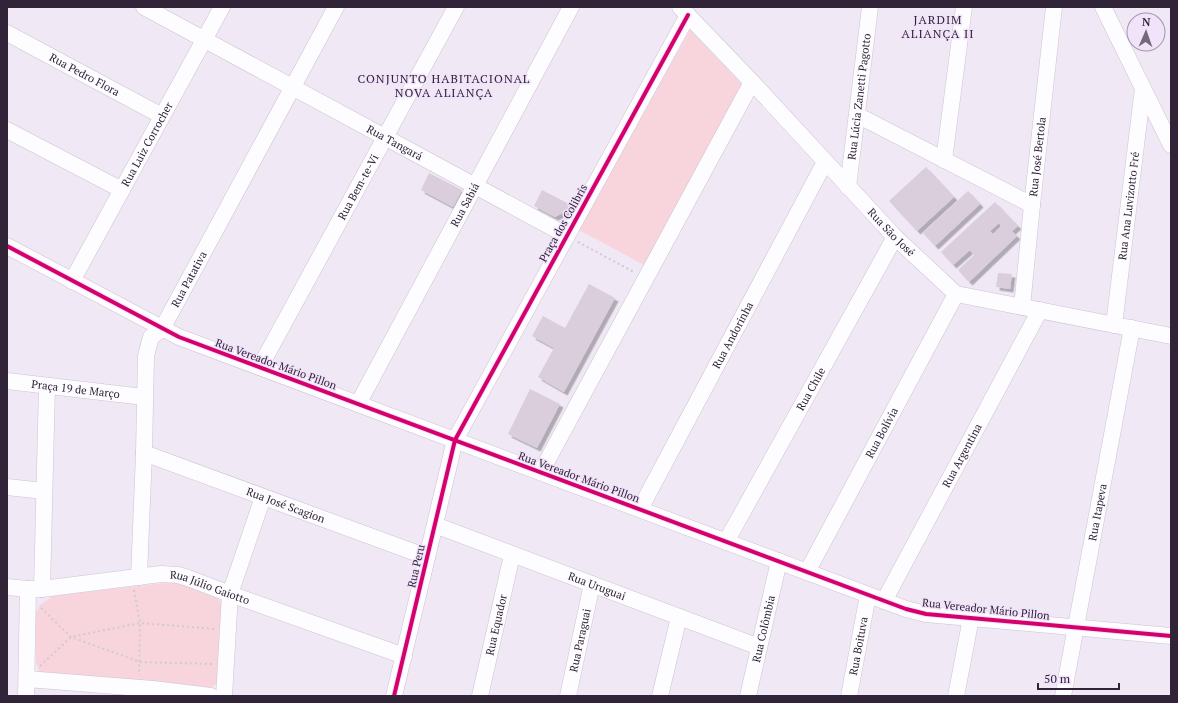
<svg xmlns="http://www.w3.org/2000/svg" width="1178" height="703" viewBox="0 0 1178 703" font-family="'PT Serif',serif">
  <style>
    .green { fill: #f8d4dd }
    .building { fill: #dacddc; fill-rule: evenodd; filter: url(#shadow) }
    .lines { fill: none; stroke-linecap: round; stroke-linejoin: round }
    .minor-casing { stroke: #cdc3d3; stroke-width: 17 }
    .path { stroke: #cfcbd2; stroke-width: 2; stroke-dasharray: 2 3; stroke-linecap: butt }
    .minor { stroke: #fdfcfe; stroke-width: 16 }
    .cycleway-casing { stroke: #f1e3fa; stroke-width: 6 }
    .cycleway { stroke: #d6006c; stroke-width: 4 }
    .labels { text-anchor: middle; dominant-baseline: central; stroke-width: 3; stroke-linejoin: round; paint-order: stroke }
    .street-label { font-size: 11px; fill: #312338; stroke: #f1e3fa }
    .neighbourhood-label { font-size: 12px; letter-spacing: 1px; fill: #312338; stroke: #f1e3fa }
  </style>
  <defs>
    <filter id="shadow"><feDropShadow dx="3.5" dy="3.5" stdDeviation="0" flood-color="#0004"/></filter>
  </defs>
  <rect width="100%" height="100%" fill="#f0e8f5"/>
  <path class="green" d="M690,30L744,87L644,265L579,230Z
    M174,582C184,584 216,594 221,602C221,604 222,607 223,609L218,683L209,689L51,676L39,671L36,663V612L41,604L53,596Z"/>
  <path class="building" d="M926,167L954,197L917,231L889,201Z
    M429,173L462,190L453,207L421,190Z
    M542,190L571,205L568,210L555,217L534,206Z
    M968,191L980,204L935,246L923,233Z
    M995,202L1018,226L1012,231L1017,236L969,282L958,270L974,255L970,250L953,265L941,252ZM999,223L1001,226L993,234L990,231Z
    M998,273L1012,274L1010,289L996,287Z
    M589,284L615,298L564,392L538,377L554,348L532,336L543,316L565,328Z
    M530,389L560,404L537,448L508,434Z"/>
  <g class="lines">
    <defs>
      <g id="minor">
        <path id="s1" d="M144,7L566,235"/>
        <path id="s2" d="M680,7L752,82L895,237L956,294L1171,336"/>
        <path d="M1103,7L1171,145"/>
        <path id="s3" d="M7,33L162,116"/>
        <path d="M857,115L1032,205"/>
        <path d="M7,130L122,190"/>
        <path d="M944,160L964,7"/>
        <path id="s4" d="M848,187L870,7"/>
        <path d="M7,246L179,337L906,609L926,614L1171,636"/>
        <path id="s5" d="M72,281L222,7"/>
        <path id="s6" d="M1022,307L1032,205L1054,7"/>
        <path id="s7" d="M1114,325L1143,88"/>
        <path id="s8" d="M260,367L456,7"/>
        <path id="s9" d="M7,381L144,397"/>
        <path id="s10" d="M358,404L571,7"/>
        <path id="s11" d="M144,453L427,557"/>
        <path d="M541,472L752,82"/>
        <path d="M7,487L44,491"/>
        <path id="s12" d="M640,509L825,162"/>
        <path id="s13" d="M435,525L759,647"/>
        <path id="s14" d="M726,542L895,237"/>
        <path id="s15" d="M807,572L956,294"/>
        <path id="s16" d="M139,577L144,453L146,356L151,337L162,329L336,7"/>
        <path id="s17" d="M7,587L28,589H42L161,574L178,575L188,578L230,594L404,656"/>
        <path d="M42,589L47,386"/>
        <path id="s18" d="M884,601L1040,310"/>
        <path d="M27,679L153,689L211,696"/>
        <path d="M26,696L28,589"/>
        <path d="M224,696L230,594L263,497"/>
        <path d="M394,696L455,440L688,15"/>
        <path id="s19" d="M480,696L512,555"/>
        <path id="s20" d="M568,696L592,584"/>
        <path d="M660,696L679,617"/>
        <path id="s21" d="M748,696L779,561"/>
        <path id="s22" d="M849,696L868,595"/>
        <path d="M956,696L971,618"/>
        <path id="s23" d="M1063,696L1132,328"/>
      </g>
    </defs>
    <use href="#minor" class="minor-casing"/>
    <path class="path" d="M578,242L634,272
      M134,590L140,623L139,675
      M41,608L71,637L140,662L213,664
      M40,666L71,637L140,623L215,629"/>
    <use href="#minor" class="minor"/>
    <defs>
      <path id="cycleway" d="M7,246L179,337L906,609L926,614L1171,636
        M394,696L455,440L688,15"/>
    </defs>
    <use href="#cycleway" class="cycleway-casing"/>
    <use href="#cycleway" class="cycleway"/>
  </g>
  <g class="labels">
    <g class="street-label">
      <text stroke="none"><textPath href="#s3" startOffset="88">Rua Pedro Flora</textPath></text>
      <text stroke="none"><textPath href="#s4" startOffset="91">Rua Lúcia Zanetti Pagotto</textPath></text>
      <text stroke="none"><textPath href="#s1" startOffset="285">Rua Tangará</textPath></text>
      <text stroke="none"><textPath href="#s5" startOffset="156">Rua Luiz Corrocher</textPath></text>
      <text stroke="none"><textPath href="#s6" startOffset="151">Rua José Bertola</textPath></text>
      <text stroke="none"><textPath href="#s8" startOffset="205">Rua Bem-te-Vi</textPath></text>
      <text stroke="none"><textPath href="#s10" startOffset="226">Rua Sabiá</textPath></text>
      <text stroke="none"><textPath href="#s7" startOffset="120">Rua Ana Luvizotto Fré</textPath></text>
      <text transform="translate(563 223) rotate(-61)">Praça dos Colibris</text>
      <text stroke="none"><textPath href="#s2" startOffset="309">Rua São José</textPath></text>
      <text stroke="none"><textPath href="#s16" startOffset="311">Rua Patativa</textPath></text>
      <text stroke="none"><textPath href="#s12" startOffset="197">Rua Andorinha</textPath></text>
      <text transform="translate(276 364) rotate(20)">Rua Vereador Mário Pillon</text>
      <text stroke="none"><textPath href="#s9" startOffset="69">Praça 19 de Março</textPath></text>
      <text stroke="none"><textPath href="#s14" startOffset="175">Rua Chile</textPath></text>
      <text stroke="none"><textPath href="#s15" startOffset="158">Rua Bolívia</textPath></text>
      <text stroke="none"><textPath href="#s18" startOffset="165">Rua Argentina</textPath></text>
      <text transform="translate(579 477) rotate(20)">Rua Vereador Mário Pillon</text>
      <text stroke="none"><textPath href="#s11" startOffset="151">Rua José Scagion</textPath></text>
      <text stroke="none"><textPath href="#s23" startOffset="187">Rua Itapeva</textPath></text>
      <text transform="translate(416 566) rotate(-77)">Rua Peru</text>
      <text stroke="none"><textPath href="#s13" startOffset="173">Rua Uruguai</textPath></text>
      <text stroke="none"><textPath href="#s17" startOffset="206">Rua Júlio Gaiotto</textPath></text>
      <text transform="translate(986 609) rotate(6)">Rua Vereador Mário Pillon</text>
      <text stroke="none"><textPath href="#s19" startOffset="73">Rua Equador</textPath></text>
      <text stroke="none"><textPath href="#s21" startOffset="69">Rua Colômbia</textPath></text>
      <text stroke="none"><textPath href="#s20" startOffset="57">Rua Paraguai</textPath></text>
      <text stroke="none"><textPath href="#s22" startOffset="51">Rua Boituva</textPath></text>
    </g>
    <g class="neighbourhood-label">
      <text x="938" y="19">JARDIM<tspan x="938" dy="14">ALIANÇA II</tspan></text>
      <text x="444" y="78">CONJUNTO HABITACIONAL<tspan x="444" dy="14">NOVA ALIANÇA</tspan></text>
    </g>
  </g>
  <rect width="1178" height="703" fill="none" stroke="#312338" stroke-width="16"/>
  <g transform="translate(1146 32) rotate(2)"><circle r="19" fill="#f1e3fa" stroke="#a496ac"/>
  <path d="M0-3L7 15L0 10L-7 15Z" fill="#74687a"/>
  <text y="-6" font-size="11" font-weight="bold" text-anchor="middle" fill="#312338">N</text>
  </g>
  <path d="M1038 683v6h81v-6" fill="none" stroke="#312338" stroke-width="2"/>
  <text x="1044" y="683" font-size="12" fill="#312338" stroke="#f1e3fa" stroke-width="3" paint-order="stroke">50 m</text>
</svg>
